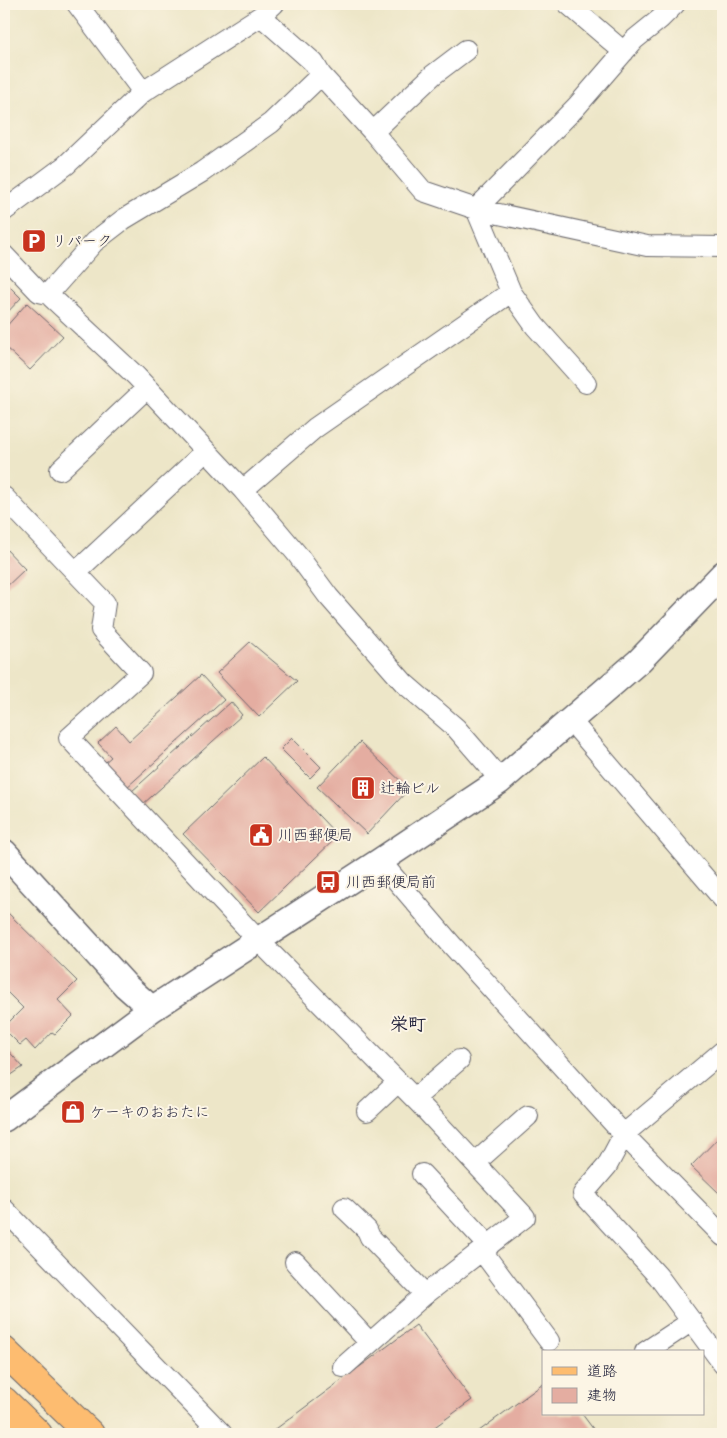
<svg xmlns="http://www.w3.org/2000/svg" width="727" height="1438" viewBox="0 0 727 1438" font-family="'Shantell Sans','Klee One',sans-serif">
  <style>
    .building { fill: #e4ada1 }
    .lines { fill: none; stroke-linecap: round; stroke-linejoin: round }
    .minor-casing { stroke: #69676c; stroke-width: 22 }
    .tertiary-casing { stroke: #69676c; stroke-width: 28 }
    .primary-casing { stroke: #69676c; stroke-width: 30 }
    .minor { stroke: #fff; stroke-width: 20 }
    .tertiary { stroke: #fff; stroke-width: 25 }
    .primary { stroke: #fdbc6f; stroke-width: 28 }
    .labels { text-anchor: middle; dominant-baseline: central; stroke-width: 4; stroke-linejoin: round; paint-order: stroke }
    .poi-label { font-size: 15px; fill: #22223b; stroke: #fcf5e5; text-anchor: start }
    .quarter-label { font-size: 18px; font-weight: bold; fill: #22223b; stroke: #fcf5e5 }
  </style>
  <rect width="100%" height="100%" fill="#fcf5e5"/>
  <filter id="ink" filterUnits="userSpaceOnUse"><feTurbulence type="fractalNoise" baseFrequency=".02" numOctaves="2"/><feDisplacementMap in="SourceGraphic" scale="10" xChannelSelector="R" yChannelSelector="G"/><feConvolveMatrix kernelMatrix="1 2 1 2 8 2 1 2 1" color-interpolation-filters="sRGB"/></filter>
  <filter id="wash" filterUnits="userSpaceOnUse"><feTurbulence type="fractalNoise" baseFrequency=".0096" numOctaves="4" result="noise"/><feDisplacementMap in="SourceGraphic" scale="20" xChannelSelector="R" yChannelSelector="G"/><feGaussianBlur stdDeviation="1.12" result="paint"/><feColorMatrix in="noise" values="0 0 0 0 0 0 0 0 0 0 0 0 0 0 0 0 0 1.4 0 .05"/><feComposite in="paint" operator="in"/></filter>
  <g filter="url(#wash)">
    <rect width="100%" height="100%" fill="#ede6c8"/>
    <g id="blocks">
      <path class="building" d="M4,281L21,298L4,316Z
        M27,303L63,336L30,370L4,346V329Z
        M4,547L25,569L4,589Z
        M250,642L297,681L259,717L217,673Z
        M201,675L224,700L126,788L104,763L111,757L98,743L116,726L129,741Z
        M231,702L242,715L142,805L131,792Z
        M292,738L321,767L310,778L281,749Z
        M360,742L409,789L367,834L317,787Z
        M263,757L338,836L259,912L183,834Z
        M4,909L77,981L58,1000L73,1016L55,1034L52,1032L35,1050L26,1040L20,1045L4,1029V1027L23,1008L7,992L4,995Z
        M4,1046L23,1067L4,1080Z
        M723,1133V1191L720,1194L691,1166Z
        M416,1325L472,1400L425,1434H269Z
        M543,1384V1414H582L597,1434H475Z"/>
    </g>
  </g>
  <g filter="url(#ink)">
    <use href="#blocks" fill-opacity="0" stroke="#69676c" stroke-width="1"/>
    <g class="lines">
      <defs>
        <path id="minor" d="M77,4L143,92
          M568,4L624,52
          M261,16L314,63L321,75L373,132L423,191L476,209L647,246L723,247
          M373,132L433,75L466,50
          M4,211L66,165L143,92L261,16L274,4
          M4,255L39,292L48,294L136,376L243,490L297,554L328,596L404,683L456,728L488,765L500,781
          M511,292L535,326L586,383
          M48,294L94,242L124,219L202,172L271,123L321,75
          M60,470L147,388
          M243,490L315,428L511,292L476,209L577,106L634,40L660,19L675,4
          M4,497L105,603L101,630L141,673L69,738L259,941L420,1104L525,1217L423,1296L343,1367
          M76,572L206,451
          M571,721L723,899
          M380,861L450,943L626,1137L723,1236
          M723,1051L624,1134L607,1166L583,1194L658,1276L723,1364
          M415,1098L459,1060
          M367,1111L398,1082
          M475,1163L528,1116
          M422,1174L489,1246
          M344,1208L367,1230L370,1237L425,1294
          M4,1209L222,1434
          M482,1251L549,1341
          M295,1262L370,1343
          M645,1352L692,1321"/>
        <path id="tertiary" d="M4,852L126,986L152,1009
          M4,1119L152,1009L380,861L500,781L639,661L723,574"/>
        <path id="primary" d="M4,1351L90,1434
          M4,1401L38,1434"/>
      </defs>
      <use href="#minor" class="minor-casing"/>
      <use href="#tertiary" class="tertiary-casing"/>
      <use href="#primary" class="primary-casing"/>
      <use href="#minor" class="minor"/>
      <use href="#tertiary" class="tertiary"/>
      <use href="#primary" class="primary"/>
    </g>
  </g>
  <defs>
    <symbol id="parking-square" viewBox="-11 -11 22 22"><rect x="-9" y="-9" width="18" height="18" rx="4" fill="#c8321e" stroke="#fcf5e5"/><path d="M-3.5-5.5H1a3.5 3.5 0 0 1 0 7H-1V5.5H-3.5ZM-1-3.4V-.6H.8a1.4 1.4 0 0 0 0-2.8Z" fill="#fff"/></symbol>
    <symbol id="building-square" viewBox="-11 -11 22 22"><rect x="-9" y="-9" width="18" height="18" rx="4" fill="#c8321e" stroke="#fcf5e5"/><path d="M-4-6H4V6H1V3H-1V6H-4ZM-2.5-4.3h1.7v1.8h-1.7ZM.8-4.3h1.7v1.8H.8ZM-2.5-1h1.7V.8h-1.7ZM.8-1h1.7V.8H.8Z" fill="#fff"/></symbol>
    <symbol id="civic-square" viewBox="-11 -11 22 22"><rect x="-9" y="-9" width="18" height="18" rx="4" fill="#c8321e" stroke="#fcf5e5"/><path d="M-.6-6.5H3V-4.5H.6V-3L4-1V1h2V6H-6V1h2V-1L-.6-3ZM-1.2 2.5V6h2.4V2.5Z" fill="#fff"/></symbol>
    <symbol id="bus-square" viewBox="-11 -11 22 22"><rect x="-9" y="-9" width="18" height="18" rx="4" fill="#c8321e" stroke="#fcf5e5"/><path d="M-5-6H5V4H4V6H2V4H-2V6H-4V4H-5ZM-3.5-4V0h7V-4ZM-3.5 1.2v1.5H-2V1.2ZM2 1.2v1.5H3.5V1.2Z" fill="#fff"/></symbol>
    <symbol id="shop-square" viewBox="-11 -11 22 22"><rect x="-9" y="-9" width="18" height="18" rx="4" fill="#c8321e" stroke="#fcf5e5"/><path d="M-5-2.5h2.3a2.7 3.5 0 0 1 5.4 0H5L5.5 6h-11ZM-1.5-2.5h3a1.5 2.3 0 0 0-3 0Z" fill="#fff"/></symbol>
  </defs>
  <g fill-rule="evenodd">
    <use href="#parking-square" x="20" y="227" width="28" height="28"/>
    <use href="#building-square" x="349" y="774" width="28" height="28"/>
    <use href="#civic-square" x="247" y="821" width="28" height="28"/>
    <use href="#bus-square" x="314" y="868" width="28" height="28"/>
    <use href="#shop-square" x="59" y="1098" width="28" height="28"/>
  </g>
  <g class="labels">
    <g class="poi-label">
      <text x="52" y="241">リパーク</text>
      <text x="380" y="788">辻輪ビル</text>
      <text x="278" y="835">川西郵便局</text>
      <text x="346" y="882">川西郵便局前</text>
      <text x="90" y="1112">ケーキのおおたに</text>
    </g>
    <g class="quarter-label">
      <text x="408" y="1024">栄町</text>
    </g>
  </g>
  <rect width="727" height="1438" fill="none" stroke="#fcf5e5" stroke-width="20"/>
  <rect x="542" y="1350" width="162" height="65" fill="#fcf5e5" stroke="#a5a1a1"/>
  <rect x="552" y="1367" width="25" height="8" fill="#fdbc6f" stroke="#a5a1a1"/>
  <text x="587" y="1376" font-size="15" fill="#22223b">道路</text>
  <rect x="552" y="1388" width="25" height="15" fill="#e4ada1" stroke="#a5a1a1"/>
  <text x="587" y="1400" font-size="15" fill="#22223b">建物</text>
</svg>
